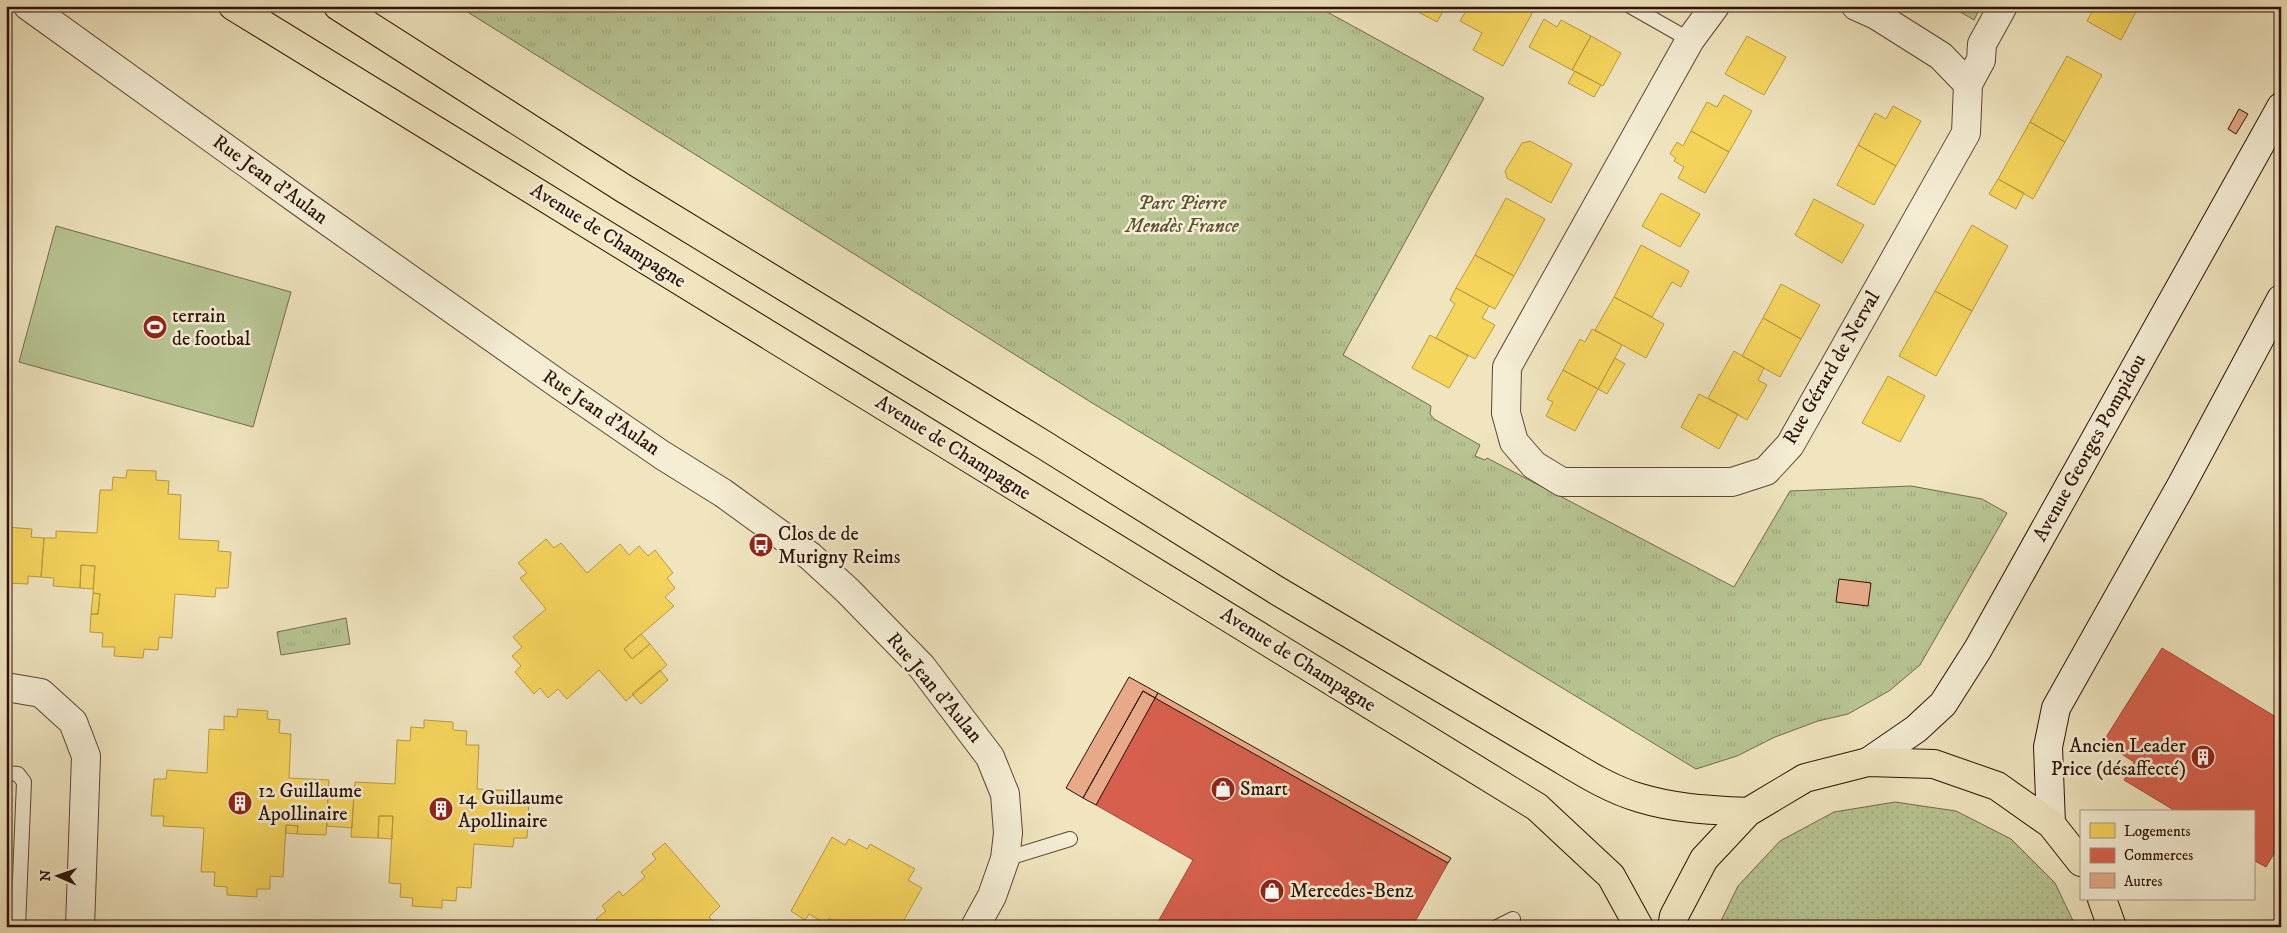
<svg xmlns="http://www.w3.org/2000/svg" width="2287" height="933" viewBox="0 0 2287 933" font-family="'IM FELL DW Pica',serif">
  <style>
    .grass { fill: url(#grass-dots); stroke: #726b4c }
    .park { fill: url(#park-tufts); stroke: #726b4c }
    .pitch { fill: #b8c593; stroke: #726b4c }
    .homes { fill: #f6d55c; stroke: #b99a42 }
    .shops { fill: #d6604d; stroke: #a34838 }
    .building { fill: #e7a987; stroke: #2c1106 }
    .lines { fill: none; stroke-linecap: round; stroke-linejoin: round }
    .lane-casing { stroke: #5d4634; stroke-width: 16 }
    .street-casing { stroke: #5d4634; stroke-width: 30 }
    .secondary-casing { stroke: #2c1106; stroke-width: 30 }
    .primary-casing { stroke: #2c1106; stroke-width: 30 }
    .lane { stroke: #f5eed5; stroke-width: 14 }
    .street { stroke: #f5eed5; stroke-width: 28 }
    .secondary { stroke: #f5eed5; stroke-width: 28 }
    .primary { stroke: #f0e5bf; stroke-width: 28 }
    .labels { text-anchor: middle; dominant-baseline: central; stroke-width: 5; stroke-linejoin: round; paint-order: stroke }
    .street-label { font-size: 20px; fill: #2c1106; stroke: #f5eed5 }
    .park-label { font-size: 20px; font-style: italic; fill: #5d5037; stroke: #f5eed5 }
    .poi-label { font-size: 20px; fill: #2c1106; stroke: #f5eed5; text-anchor: start }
  </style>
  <defs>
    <pattern id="grass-dots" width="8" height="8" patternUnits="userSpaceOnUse" patternTransform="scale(1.25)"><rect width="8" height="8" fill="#b8c593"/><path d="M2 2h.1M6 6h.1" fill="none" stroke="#9ea87d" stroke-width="1.8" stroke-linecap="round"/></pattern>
    <pattern id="park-tufts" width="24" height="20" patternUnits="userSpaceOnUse" patternTransform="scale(1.25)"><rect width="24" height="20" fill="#b8c593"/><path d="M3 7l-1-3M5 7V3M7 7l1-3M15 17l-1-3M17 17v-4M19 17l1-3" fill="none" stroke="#9ea87d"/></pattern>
  </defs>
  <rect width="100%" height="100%" fill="#f0e5bf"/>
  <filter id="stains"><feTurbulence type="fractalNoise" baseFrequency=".004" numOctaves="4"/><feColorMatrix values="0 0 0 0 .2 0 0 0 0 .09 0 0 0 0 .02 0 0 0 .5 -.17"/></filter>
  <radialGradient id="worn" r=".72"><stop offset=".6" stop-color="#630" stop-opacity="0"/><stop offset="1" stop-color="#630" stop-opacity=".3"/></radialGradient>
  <path class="grass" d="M1895,802L1956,811L2011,839L2055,883L2076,927H1718L1738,886L1780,841L1834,812Z"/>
  <path class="park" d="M458,6H1320V8L1484,98L1343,355L1431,406L1430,414L1434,419L1480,445L1475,456L1485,460L1487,458L1734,587L1790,491L1911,486L1982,499L2007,513L1920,665L1889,691L1848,714L1818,721L1775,737L1737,756L1696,769L1089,401Z
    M346,618L350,644L281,655L277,632Z"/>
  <path class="pitch" d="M1950,6H1981L1974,20Z
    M56,226L291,292L253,427L19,362Z"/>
  <path class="homes" d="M1407,6H1446L1437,22Z
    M1469,6H1527L1534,10L1503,66L1473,50L1482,33L1460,21Z
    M2095,6H2139L2121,40L2087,21Z
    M1544,19L1557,27L1561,20L1591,36L1572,70L1529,47Z
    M1591,36L1621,53L1603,86L1572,70Z
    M1747,36L1786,57L1764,95L1725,74Z
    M2067,56L2102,75L2065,142L2030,122Z
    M1575,71L1601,85L1594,97L1568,83Z
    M1724,95L1752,111L1729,152L1691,131L1707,102L1717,107Z
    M1893,106L1921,121L1896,166L1858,145L1875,113L1886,119Z
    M2030,122L2065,142L2033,199L1998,179Z
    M1691,131L1729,152L1705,193L1678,178L1684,167L1674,161L1676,158L1670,154L1677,142L1683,146Z
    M1530,141L1572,164L1551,203L1507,178L1505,171L1522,143Z
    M1858,145L1896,166L1874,205L1837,185Z
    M1998,179L2024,193L2016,209L1989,194Z
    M1661,193L1700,214L1680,247L1642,226Z
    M1506,198L1545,219L1514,276L1475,255Z
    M1814,199L1864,225L1842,263L1795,235Z
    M1972,225L2008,246L1972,311L1935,291Z
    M1641,245L1689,271L1681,287L1672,282L1652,317L1614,297Z
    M1475,255L1514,276L1495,309L1456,288Z
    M1781,284L1820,305L1801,339L1763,318Z
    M1456,288L1489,306L1482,318L1495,325L1475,359L1436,338L1455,304L1450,300Z
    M1935,291L1972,311L1936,376L1899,356Z
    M1614,297L1664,324L1646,358L1595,330Z
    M1763,318L1801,339L1780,377L1742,356Z
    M1592,329L1622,345L1598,389L1563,370L1580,339L1585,342Z
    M1430,335L1468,356L1449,388L1412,368Z
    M1734,351L1764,368L1758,380L1767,385L1747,420L1708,398Z
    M1615,358L1625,364L1607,394L1598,389Z
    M1563,370L1598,389L1575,431L1546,416L1553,402L1547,399Z
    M1888,376L1925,396L1900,442L1862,423Z
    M1699,394L1738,414L1719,449L1681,427Z
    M127,470L156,471V480L169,481L168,494L181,495L179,539L219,541L218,551L231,552L228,588H216L215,597L175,594L172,638L159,637L158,650L144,649L143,658L114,656L115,647H102L103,633L90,632L91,614H98L100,594L93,593L95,566L81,565L80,588L53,586L54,578L41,577L44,538H56V531L97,533L100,490H112L113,477L126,478Z
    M6,527L32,529L31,537L44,538L41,577L28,576V584L6,583Z
    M546,539L554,548L561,543L587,573L620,544L629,555L639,546L648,556L655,550L673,573L667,578L675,588L665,597L674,606L624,649L632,659L650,644L667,665L626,701L599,670L567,699L558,689L548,698L540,688L534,694L515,672L521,666L512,656L522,647L513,637L546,609L520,578L527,573L518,563Z
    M81,565L95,566L93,589L80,588Z
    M93,593L100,594L98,614H91Z
    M641,634L650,644L632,659L624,649Z
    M660,670L668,680L641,704L632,694Z
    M238,709L268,711L267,719L280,720L279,733L291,734L289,778L329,780L326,835L297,834L298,826L286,825L283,877L270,876V889H257V897L227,895V887L214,886L215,872H201L204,828L163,826L164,816H151L154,779H166L167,770L207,773L209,729L224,730V716L237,717Z
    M424,720L453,722V730L467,731L466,745H479L477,789L517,791L516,800L529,801L527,838H514L513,847L474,844L471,888L457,887L456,901L442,900V908L412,906L413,898L400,897L401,884L389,883L393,816H379L378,838L351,837L355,782L395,784L397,740L410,741L411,727L424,728Z
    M328,789L354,791L352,828L327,826Z
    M379,816H393L392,839L378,838Z
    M286,825L298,826L297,834L286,833Z
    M832,837L845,845L849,839L867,849L870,844L915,869L908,880L922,888L900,927H845L829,918L826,924L809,914L805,920L791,911Z
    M665,843L720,906L709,917L713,921L707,927H603L596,919L606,911L602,906L619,891L623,896L645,877L641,872L656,859L652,854Z"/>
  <path class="shops" d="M2162,648L2281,720V842L2266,867L2253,860V812H2177L2124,780L2134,762L2103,742Z
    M1155,698L1448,863L1412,927H1155L1193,860L1096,805Z"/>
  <path class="building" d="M2239,109L2248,114L2236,134L2228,129Z
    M1839,579L1871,583L1868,606L1836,602Z
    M1129,677L1158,693L1155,698L1143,691L1083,798L1066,788Z
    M1143,691L1155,698L1096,805L1083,798Z
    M1158,693L1451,858L1448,863L1155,698Z"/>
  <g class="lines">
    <defs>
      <path id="lane" d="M1630,6L1690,40
        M6,773L18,774L24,782L18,927
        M1005,859L1070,839
        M1497,927L1513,919"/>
      <path id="street" d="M28,6L309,208L557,383L662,455L723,493L810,556L848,591L922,667L990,757L1005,794L1008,833L1005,859L992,896L975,927
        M1715,6L1690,40L1507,367L1506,413L1514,442L1534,465L1562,482H1732L1766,471L1790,445L1966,133L1968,84L1941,56L1876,15L1856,6
        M1968,84L1981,60L1982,44L2003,6
        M6,687L41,693L73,722L86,756L80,927"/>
      <path id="secondary" d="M1868,762L1916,729L1943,704L1978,649L2281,107
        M2051,824L2048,747L2056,708L2182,484L2281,299"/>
      <path id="primary" d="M233,6L1537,807L1611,876L1639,927
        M338,6L623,188L1044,445L1276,590L1561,759C1586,774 1612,790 1640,798C1676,809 1712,810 1748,812
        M2102,899L2112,927
        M1672,927L1674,916L1704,859L1748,812L1805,778L1868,762L1934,764L1997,786L2051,824L2081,862"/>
    </defs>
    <use href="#lane" class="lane-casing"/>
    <use href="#street" class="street-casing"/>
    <use href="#secondary" class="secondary-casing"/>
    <use href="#primary" class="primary-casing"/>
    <use href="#lane" class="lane"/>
    <use href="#street" class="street"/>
    <use href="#secondary" class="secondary"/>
    <use href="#primary" class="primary"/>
  </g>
  <defs>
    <symbol id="stadium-disc" viewBox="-11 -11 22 22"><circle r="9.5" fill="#8f2418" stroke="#f5eed5"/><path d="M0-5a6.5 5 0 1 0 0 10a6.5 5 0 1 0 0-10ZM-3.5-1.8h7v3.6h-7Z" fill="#fff"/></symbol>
    <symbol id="bus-disc" viewBox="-11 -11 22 22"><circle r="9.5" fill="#8f2418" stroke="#f5eed5"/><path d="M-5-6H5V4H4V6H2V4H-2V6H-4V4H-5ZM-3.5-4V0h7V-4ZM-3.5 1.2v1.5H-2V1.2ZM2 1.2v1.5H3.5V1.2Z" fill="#fff"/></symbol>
    <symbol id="building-disc" viewBox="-11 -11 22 22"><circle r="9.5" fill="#8f2418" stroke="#f5eed5"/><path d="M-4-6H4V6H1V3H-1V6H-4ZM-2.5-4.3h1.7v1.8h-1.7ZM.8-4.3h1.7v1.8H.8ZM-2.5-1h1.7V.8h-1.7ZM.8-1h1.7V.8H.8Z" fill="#fff"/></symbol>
    <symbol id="shop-disc" viewBox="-11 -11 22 22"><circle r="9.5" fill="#8f2418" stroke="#f5eed5"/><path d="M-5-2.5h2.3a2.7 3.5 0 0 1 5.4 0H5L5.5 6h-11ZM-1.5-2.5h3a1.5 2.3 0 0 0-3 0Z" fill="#fff"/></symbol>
  </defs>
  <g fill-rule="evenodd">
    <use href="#stadium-disc" x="141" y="313" width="28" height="28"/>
    <use href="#bus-disc" x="747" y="531" width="28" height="28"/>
    <use href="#building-disc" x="2189" y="743" width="28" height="28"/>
    <use href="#shop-disc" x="1209" y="775" width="28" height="28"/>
    <use href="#building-disc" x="226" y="789" width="28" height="28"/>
    <use href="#building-disc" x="427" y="795" width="28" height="28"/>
    <use href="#shop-disc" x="1258" y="877" width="28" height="28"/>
  </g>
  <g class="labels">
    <g class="street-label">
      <text transform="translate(270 180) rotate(36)">Rue Jean d'Aulan</text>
      <text transform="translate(608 236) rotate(32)">Avenue de Champagne</text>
      <text transform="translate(1832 368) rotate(-60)">Rue Gérard de Nerval</text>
      <text transform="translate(601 413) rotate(34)">Rue Jean d'Aulan</text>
      <text transform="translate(953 448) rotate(32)">Avenue de Champagne</text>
      <text transform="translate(2090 448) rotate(-61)">Avenue Georges Pompidou</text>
      <text transform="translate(1298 660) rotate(32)">Avenue de Champagne</text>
      <text transform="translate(934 688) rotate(50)">Rue Jean d'Aulan</text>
    </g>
    <g class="park-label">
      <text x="1182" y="203">Parc Pierre<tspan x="1182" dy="23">Mendès France</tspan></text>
    </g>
    <g class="poi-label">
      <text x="172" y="316">terrain<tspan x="172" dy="23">de footbal</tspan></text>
      <text x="778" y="534">Clos de de<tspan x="778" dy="23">Murigny Reims</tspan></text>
      <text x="2186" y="746" text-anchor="end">Ancien Leader<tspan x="2186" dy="23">Price (désaffecté)</tspan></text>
      <text x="1240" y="789">Smart</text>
      <text x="258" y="791">12 Guillaume<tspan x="258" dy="23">Apollinaire</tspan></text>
      <text x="458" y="798">14 Guillaume<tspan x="458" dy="23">Apollinaire</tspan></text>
      <text x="1290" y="891">Mercedes-Benz</text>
    </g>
  </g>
  <rect width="2287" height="933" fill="none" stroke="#f0e5bf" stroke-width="25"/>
  <rect x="8" y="8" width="2272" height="918" fill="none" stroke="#2c1106" stroke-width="2.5"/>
  <rect x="12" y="12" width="2262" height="908" fill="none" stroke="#2c1106"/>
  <rect x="2080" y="810" width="175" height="90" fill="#f5eed5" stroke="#a59682"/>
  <rect x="2090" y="823" width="25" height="15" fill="#f6d55c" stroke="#a59682"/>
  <text x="2124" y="836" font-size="15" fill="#2c1106">Logements</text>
  <rect x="2090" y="848" width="25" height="15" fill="#d6604d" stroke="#a59682"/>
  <text x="2124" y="860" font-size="15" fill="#2c1106">Commerces</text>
  <rect x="2090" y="873" width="25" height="15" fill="#e7a987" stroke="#a59682"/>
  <text x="2124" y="886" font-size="15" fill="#2c1106">Autres</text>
  <g transform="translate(58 876) rotate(272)" stroke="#f5eed5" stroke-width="4" paint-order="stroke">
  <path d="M0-4L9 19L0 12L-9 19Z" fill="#2c1106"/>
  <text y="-8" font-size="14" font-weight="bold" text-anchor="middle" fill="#2c1106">N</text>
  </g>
  <rect width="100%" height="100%" filter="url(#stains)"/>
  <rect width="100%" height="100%" fill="url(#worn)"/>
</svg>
